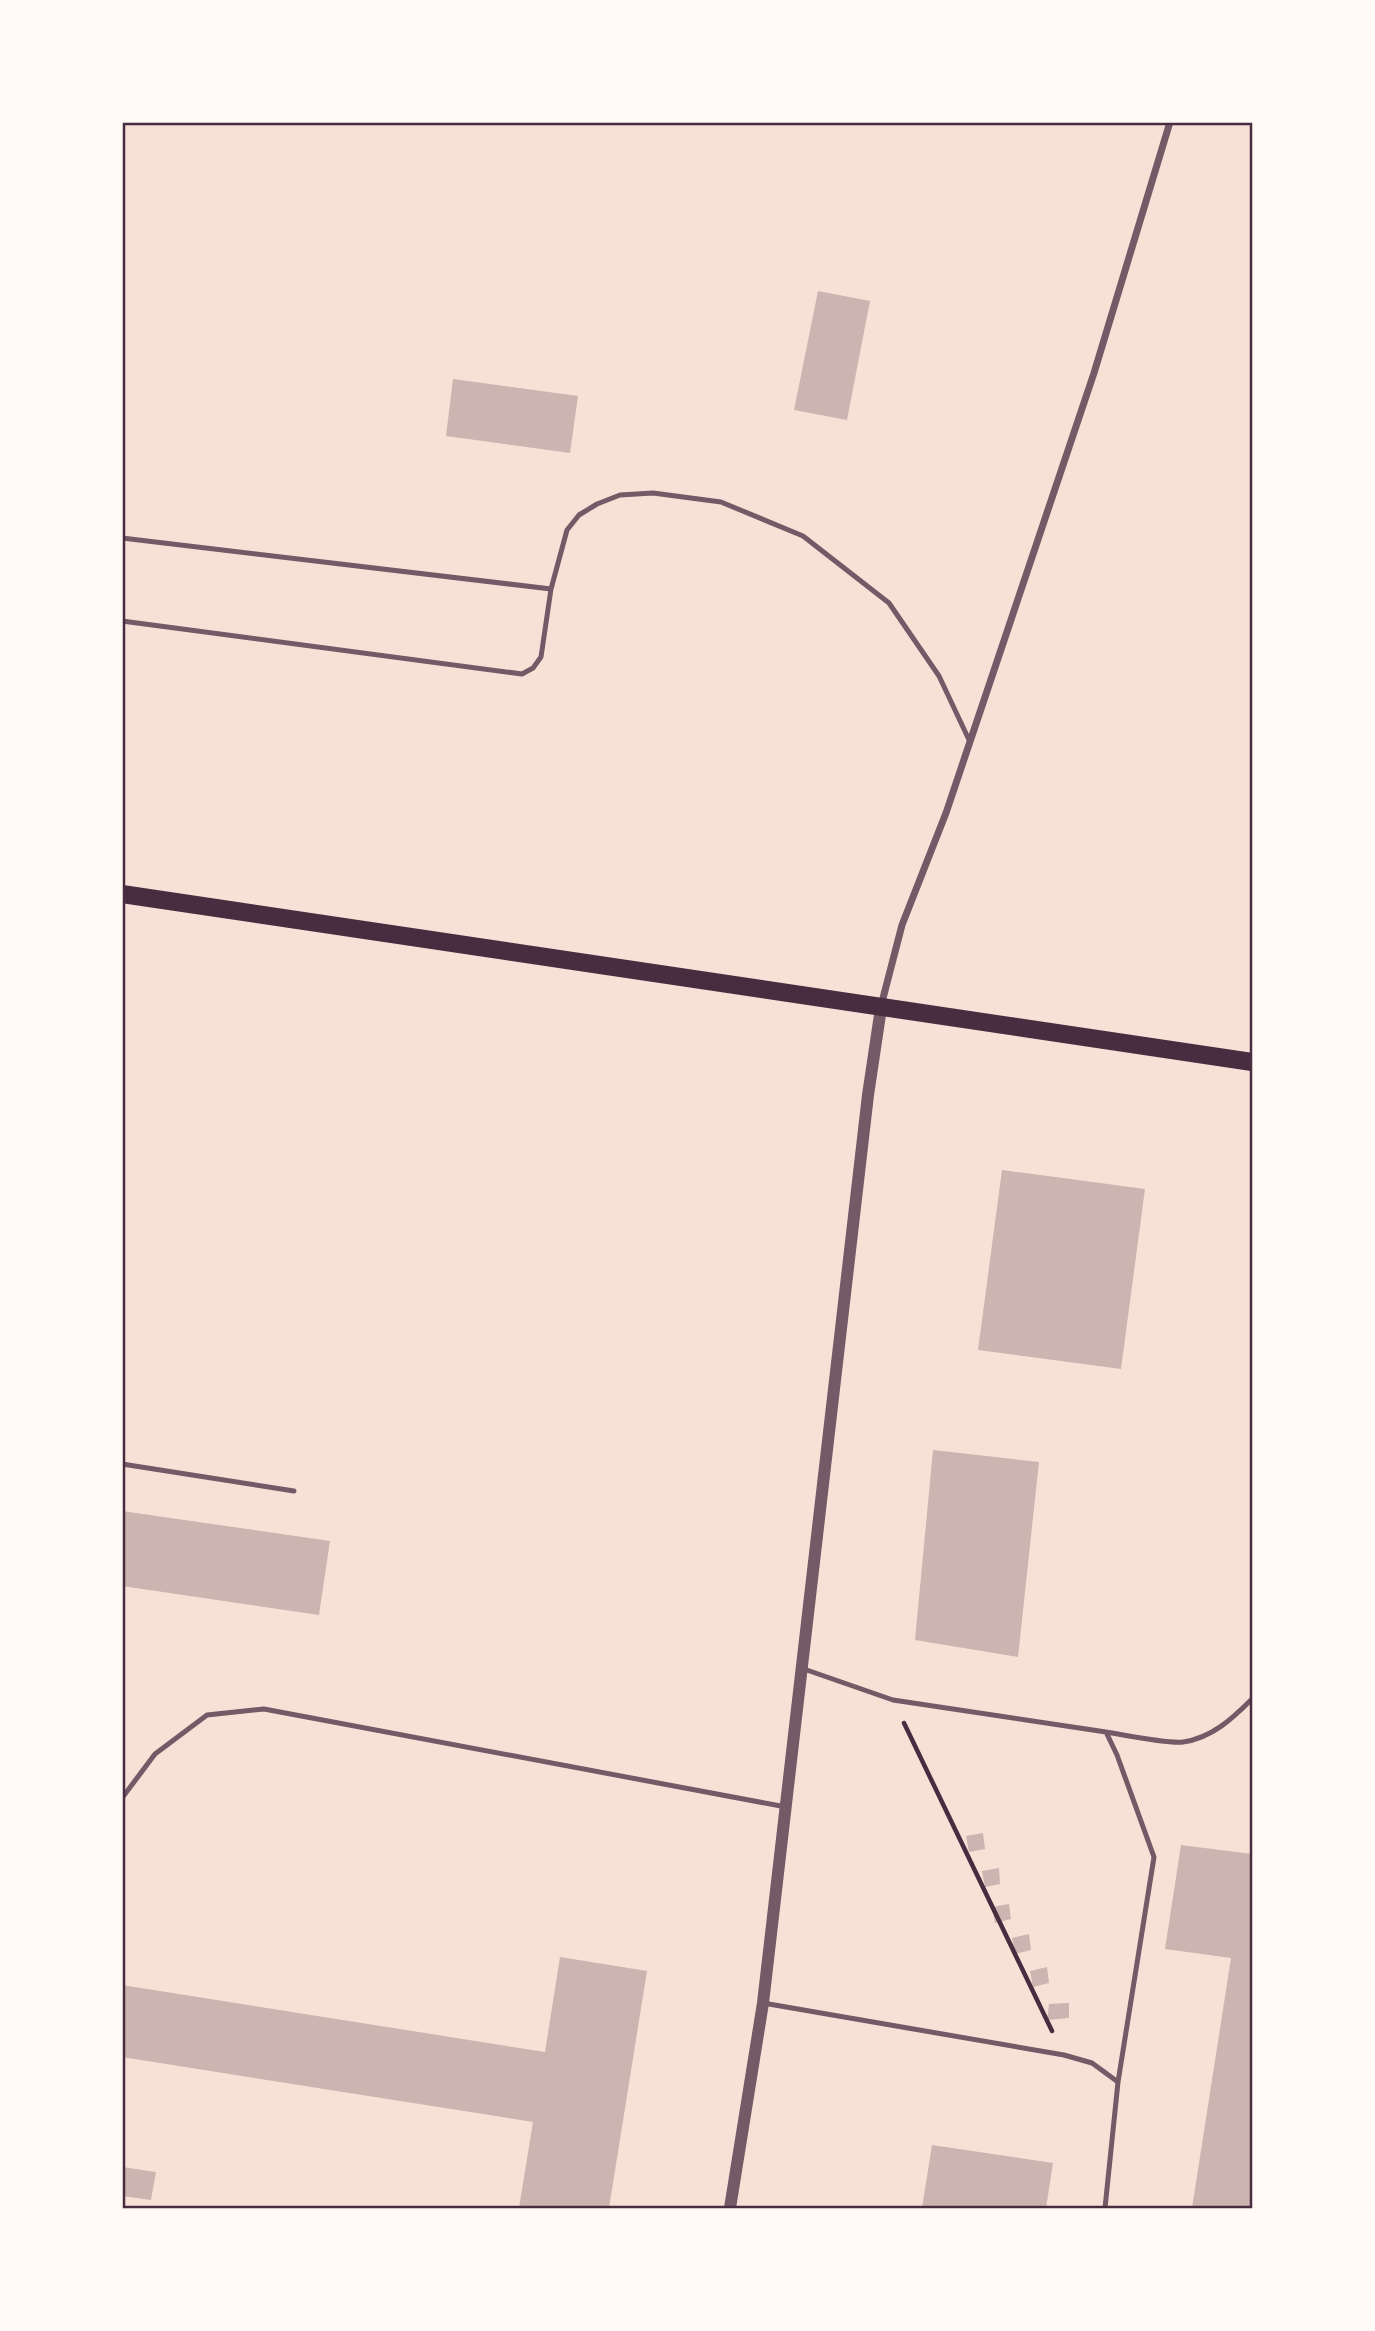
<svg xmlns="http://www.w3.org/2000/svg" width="1375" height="2331" viewBox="0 0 1375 2331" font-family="'Fira Sans',sans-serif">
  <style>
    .building { fill: #ccb4b1 }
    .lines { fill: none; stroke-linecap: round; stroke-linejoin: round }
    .path { stroke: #4a2c40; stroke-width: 4.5 }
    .service { stroke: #755966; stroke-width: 5 }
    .minor { stroke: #755966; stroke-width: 7 }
    .tertiary { stroke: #755966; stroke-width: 12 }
    .primary { stroke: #4a2c40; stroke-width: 18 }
    .neatline { fill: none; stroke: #4a2c40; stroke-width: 2.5 }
  </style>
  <rect width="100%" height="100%" fill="#f7e1d7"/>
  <path class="building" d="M818,291L870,301L847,420L794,410Z
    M453,379L578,396L570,453L446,436Z
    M1002,1170L1145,1189L1121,1369L978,1350Z
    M933,1450L1039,1462L1018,1657L915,1640Z
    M122,1511L330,1541L319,1615L122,1586Z
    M983,1833L985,1849L969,1852L966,1836Z
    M1181,1845L1252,1854V2208H1192L1231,1958L1165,1949Z
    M999,1868L1000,1884L985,1887L982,1871Z
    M1009,1904L1011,1919L995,1923L992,1907Z
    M1029,1934L1031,1950L1015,1954L1012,1938Z
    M560,1957L647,1971L609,2208H519L533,2122L122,2057V1985L545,2052Z
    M1047,1967L1049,1983L1033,1987L1030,1971Z
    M1069,2003V2018L1047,2020L1049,2004Z
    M932,2145L1053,2163L1046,2208H922Z
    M122,2167L156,2172L151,2200L122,2196Z"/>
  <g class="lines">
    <path class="path" d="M904,1723L1052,2031"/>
    <path class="service" d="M122,538L551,589
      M122,621L522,674L533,668L541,657L551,589L567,530L579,515L597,504L620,495L653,493L721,502L803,536L889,603L939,676L970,742
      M122,1464L294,1491
      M801,1668L893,1700L1106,1732L1117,1755L1154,1857L1118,2082L1105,2208
      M1106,1732C1125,1735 1168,1744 1183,1742C1212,1738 1233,1718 1252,1699
      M122,1798L155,1754L207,1715L264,1709L786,1807
      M763,2003L1064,2055L1092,2063L1118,2082"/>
    <path class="minor" d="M881,1006L902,925L946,813L1094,373L1170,122"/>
    <path class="tertiary" d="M730,2208L763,2003L868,1095L881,1008"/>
    <path class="primary" d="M122,894L1252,1062"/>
  </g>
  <rect width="1375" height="2331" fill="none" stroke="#fffaf5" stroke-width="248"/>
  <rect x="124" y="124" width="1127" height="2083" class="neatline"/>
</svg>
